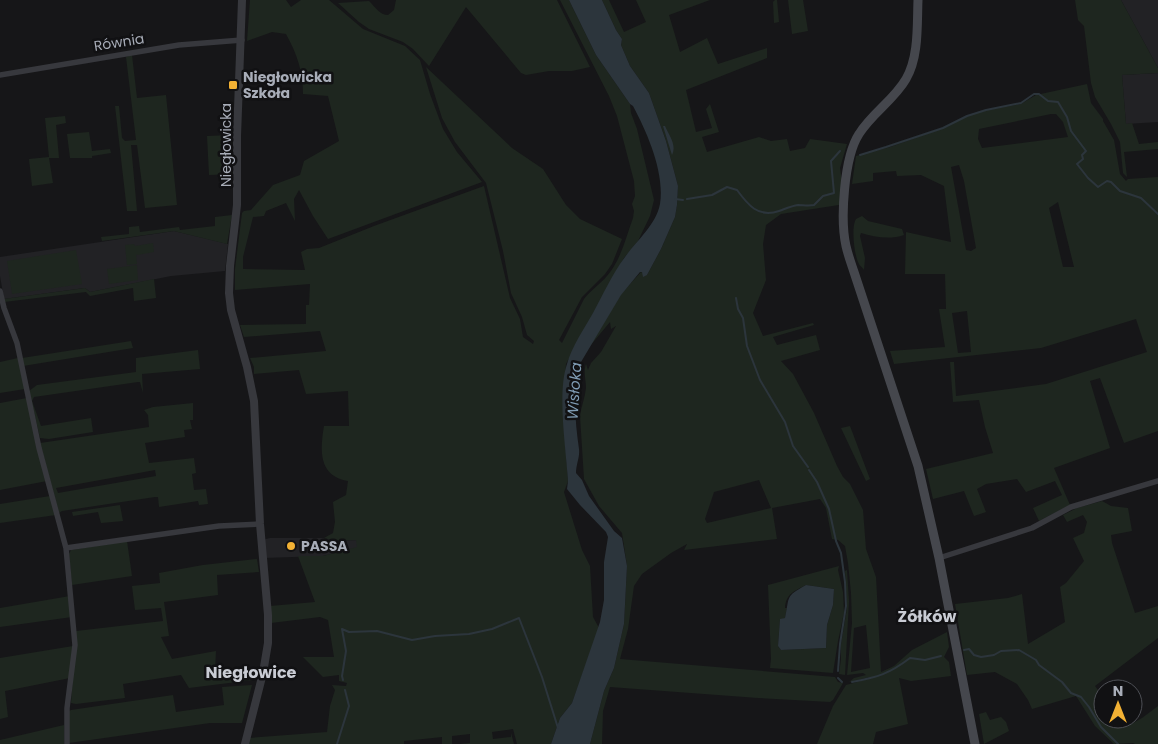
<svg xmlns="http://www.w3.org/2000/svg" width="1158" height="744" viewBox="0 0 1158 744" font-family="Poppins,sans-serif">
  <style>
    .built { fill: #222225 }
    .green { fill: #1e261f; fill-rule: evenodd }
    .water { fill: #2c353c }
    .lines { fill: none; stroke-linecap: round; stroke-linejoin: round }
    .stream { stroke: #2c353c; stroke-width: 2 }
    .minor { stroke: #37383d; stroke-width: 5.5 }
    .tertiary { stroke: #37383d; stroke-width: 8 }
    .secondary { stroke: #45474d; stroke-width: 9 }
    .poi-dot { fill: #f2b134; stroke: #111113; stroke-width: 2 }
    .labels { text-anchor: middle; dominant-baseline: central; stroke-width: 5; stroke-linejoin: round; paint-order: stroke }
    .street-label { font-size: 14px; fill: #a8adb8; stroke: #111113 }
    .poi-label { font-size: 14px; font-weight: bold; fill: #a8adb8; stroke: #111113; text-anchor: start }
    .water-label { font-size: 15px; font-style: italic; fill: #7f9bb3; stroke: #111113 }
    .quarter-label { font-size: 16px; font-weight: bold; fill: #c9ccd4; stroke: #111113 }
  </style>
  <rect width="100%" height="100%" fill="#161618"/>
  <path class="built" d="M1121,0H1158V68Z
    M1158,73V122L1126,124L1122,75Z
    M174,231L228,244L225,271L171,276L90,292L85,288L4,299L0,276V257Z
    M270,538H324L335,541L357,540V548L323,556L263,558L262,540Z"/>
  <path class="green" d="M250,0H286L291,7L301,0H329L363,29L405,46L420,60L430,94L443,129L457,152L482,182L328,239L313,216L299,190L294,199L295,221L286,203L266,211L264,216L253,217L243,257V269L305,270L301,252L307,249L319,248L374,226L484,186L510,298L520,319L523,337L533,344L534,341L527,335L522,317L511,293L503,251L486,183L455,142L442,118L426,67L512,148L543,169L566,205L580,219L622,239L612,264L605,274L582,297L559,340L562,343L584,299C591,290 600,284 607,276C621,260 626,237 633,218L634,211L632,204L635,196L634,181L617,116L609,96L560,0H569L596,55L630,104L631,113L637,129L654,200L650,216L638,241L624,258L566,364L563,408L568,481L564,492L582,550L590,566L593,617L599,628L572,703L560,718L551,744H517L513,729L492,732L493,739L511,737V733L514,744H460L470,743V734L452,736V744H442V737L404,741V744H247L249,738L327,732L330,706L335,690L332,685L346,686L347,683L339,681V675L323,677L303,657H334L328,620L320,617L271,623L270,606L315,602L298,556H323L357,547L356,540L335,541L324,538L333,533L335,522L333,502L346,495L348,481C318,476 320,450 324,426H349L348,391L306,394L299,370L254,374V367L250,358L326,351L320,331L244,337L240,325L306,324V305H309L310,284L235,290V269L242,213L244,211L251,210L273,185L300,175L304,161L339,141L328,96L303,94C303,71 297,54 286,34L272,32L247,41Z
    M396,0H557L590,67L572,71H549L526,75L521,73L466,7L429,66L413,49L403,42L369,29L359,22L338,3L369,1C375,7 380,15 388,15L394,10Z
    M602,0H609L624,32L646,22L636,0H710L669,15L680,52L707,38L718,64L767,48V58L686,90L696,132L712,128L706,109L710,104L719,132L702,137L707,152L759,137L771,141L787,139L790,151L805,148L810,139L847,144L840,168L845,204L781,214L766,225L763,244L766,280L753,313L763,336L813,323L814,325L773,337L777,345L816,335L820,350L781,361L793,374L814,413L837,466L843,477L850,484L863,510L866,549L876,577L881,672L894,666L912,650L947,632L949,647L944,657L949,662L951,676L911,681L899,678L908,724L876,732L873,744H817L833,706L846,685L872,678L870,677L849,682L854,678L866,675L863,673L847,675L852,623L851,593L848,563L845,546L838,540L832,539L826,508L820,499L772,508L777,539L684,550L687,544L671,553L642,574L634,586L628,629L620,659L835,677L838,682L843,683L833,700L830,702L758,698L610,687L603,711L602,744H590L604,691L614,668L624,624L627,566L622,533L599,506L584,479L580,416C581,407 585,398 586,388C586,380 583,372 586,364L588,370L591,363L601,352L616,326L611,329L610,322L590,346L621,294L641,272L647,275L661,249L675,217L677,205L678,186L666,141L649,93L630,66L621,45L622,39L616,30ZM759,480L771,508L707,523L705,519L714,492ZM866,625L870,668L851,672L854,628Z
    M775,0H777L779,22L774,23L773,2Z
    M788,0H803L808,31L792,34Z
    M1075,0H1121L1158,68V73L1122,75L1126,124L1132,123L1139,144L1158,142V149L1124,152L1127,177L1123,173L1120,142L1111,124L1095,97L1091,83L1084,26L1078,20Z
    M132,55L137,98L166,95L177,205L145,208L137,145H131L137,211H127L115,106H119L122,138L125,141L136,140L126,57Z
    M1087,84L1091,103L1103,119V121L1114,140L1120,174L1126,181L1128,179L1158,177V431L1124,443L1100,378L1090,381L1110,448L1054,468L1070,505L1039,521L1033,508L1062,495L1055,481L1026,492L1017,479L986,484L977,489L986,512L974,516L964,491L933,499L926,469L993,453L985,427L979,400L953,402L950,362H954L956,396L1046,384L1147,352L1136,319L1041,348L894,364L890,351L945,347L939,309H946L945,274H905L906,232L951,242L944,186L921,175L897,176L896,171L873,173V181L852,184L856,156L890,147L947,127L967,116L988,110L1021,104L1036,95ZM1051,114H1056L1063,122L1068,137L982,148L978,139L979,129ZM959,165L964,181L976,248L971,251L966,250L951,167ZM1058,202L1074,267H1063L1049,208ZM967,311L971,352L958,353L952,313Z
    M65,116L66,123L56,125L59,158H49L53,183L32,186L29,159L49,157L45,118Z
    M89,132L92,151L110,149L111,153L92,156V158H70L67,134Z
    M232,135L233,174L209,175L207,136Z
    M232,215L227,244L174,231L102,241L101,237L129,234V227L139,226L140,232L179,227L180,230L215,226V217Z
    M862,216L868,221L902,229L904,235C890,240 874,237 861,233L860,236L865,258L864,270C864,269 859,265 859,264C854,255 851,227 856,219Z
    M153,243L154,252L137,255L136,254L137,264L127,265L125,245L134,244L135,246Z
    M76,250L82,284L12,294L7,261Z
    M137,265L138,280L109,284L107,269Z
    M154,279L156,298L134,301L133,288L90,296L86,292L4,302V299L85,288L90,292Z
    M131,341L133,348L23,366L22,358Z
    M198,350L200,369L142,374L143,393L140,382H138L34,397L32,401L41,426L91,418L93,432L49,439L40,438L29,391L37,385L136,372V358Z
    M18,358L25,389L0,393V362Z
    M27,398L47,481L0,490V403Z
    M193,403V420H190L192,429L184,430L185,437L145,443L149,463L194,458L196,473L192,474L194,490L206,489L208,504L199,505L198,501L159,507L158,497H155L62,511L59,513L40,443L149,427L148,415L144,410L153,407ZM155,470L156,476L58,493L56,488Z
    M850,426L870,479L866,481L841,428Z
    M50,496L56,515L0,523V504Z
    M1102,501L1111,506L1128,508L1132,531L1111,535L1112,543L1135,613L1158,606V638L1095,686L1103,697V719H1119L1126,727L1142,718L1158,706V744H1135L1133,743L1114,744L1095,726L1076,696L1032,709L1028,700L1017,684L995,672L967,675L955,604L1008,598L1022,594L1028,644L1065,622L1060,587L1066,583L1084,561L1073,538L1084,533L1087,522L1083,515L1067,522L1063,515L1077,508Z
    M120,505L123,521L101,523L98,512L73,516L72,512Z
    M127,541L132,576L72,585L69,554L71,550Z
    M257,559L259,572L217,575L218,595L164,602L169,636L161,637L172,659L216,651L215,671L256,667L253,680L189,688L181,675L123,684L125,698L76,704L71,703L76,631L163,621L161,608L135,610L132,586L160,583L159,573L203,565Z
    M839,566L838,570L843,592L844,613L838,641L833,673L770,668L771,659L768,585ZM806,585L834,589L833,605L827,625L826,648L781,650L778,646L780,620L785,618L787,608H785C786,593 795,591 806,585Z
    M847,570L849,601L845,675L839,674L841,659V644L847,608L845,571Z
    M70,596L72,617L0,627V608Z
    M73,646L70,678L5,691L8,717L0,719V658Z
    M252,685L242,723H210L69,743L68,712L71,710L173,695L176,712L224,705L222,687Z
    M986,712L990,720L1001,717L1006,722L1009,731L984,744L979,714Z
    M64,725V744H0V740Z"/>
  <path class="water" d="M569,0H602L616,30L622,39L621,45L630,66L649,93L666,141L678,186L677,205L675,217L661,249L647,275L643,277L642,272H640L621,295L581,362C572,389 575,421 579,449C580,457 576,464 576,473L582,480L589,496L614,531L622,538L627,566L624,624L614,668L604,691L590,744H551L560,718L572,703L600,622L604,600V562L608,537L606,532L580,505L567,489L568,481C566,449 557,393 567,364C572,346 584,329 593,313C603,295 612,274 625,257C637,240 656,225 660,204C665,173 647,132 633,106L630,104L596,55Z
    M663,126H665C669,136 677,144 672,155Z
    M806,585L834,589L833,605L827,625L826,648L781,650L778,646L780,619L785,618C790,595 785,597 806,585Z"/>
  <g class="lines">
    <path class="stream" d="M860,155L886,147L943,128L967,116L986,110L1021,103L1034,94H1039L1048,101L1058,102L1067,117L1071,131L1086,151L1082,155L1083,159L1077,164L1088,178L1098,187L1107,181L1111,182L1120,191L1141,198L1158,214
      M675,199L683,200
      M687,199L712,195L727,187L737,190C748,205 758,218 779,211C785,209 791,206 798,205C803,205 808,206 814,205L823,196L834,193L831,161L840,151
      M736,298L738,309L743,318L747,346L760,380L785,422L793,446L808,467
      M809,470L817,482L829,509L836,541L841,553L845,582L846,606L840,644L838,671
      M964,650L969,649L974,655L981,657L994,655L1001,651L1019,650L1036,660L1039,665L1062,682L1071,693L1081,697L1089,707L1101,727L1118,744
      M838,678L842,682
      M343,680L342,676L346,651L342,629L349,632L377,631L412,640L435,636L469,634L492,629L519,618L542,677L558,728
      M852,682C878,677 889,674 910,658L925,660L941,656
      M337,744L349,706L345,690"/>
    <path class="minor" d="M0,75L179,45L242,40
      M0,291L4,308L17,343L39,448L66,548L75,645L67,708V744
      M66,548L219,526L260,524
      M939,558L1032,528L1071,507L1158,481"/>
    <path class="tertiary" d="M242,0L237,136V205L230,266L229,293L231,310L247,367L254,401L260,524L268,615V643L263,673L245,744"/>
    <path class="secondary" d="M918,0C917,25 919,57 906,79C894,100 872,113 859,134C844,157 840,219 846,246C848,255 851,263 854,272L918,466L939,558L975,744"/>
  </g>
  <g class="poi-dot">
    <rect x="228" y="80" width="10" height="10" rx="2.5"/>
    <circle cx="291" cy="546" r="5"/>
  </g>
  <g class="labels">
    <g class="street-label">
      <text transform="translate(119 42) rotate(-9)">Równia</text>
      <text transform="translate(226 145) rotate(-90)">Niegłowicka</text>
    </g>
    <g class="poi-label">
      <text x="243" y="77">Niegłowicka<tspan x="243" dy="16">Szkoła</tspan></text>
      <text x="301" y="546">PASSA</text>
    </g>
    <g class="water-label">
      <text transform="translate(574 391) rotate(-86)">Wisłoka</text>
    </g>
    <g class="quarter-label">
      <text x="927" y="616">Żółków</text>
      <text x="251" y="672">Niegłowice</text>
    </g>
  </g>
  <g transform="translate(1118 704)"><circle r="24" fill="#111113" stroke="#4d4f55"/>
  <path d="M0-4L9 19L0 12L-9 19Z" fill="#f2b134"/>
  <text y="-8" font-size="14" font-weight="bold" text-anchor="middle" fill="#a8adb8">N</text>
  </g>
</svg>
